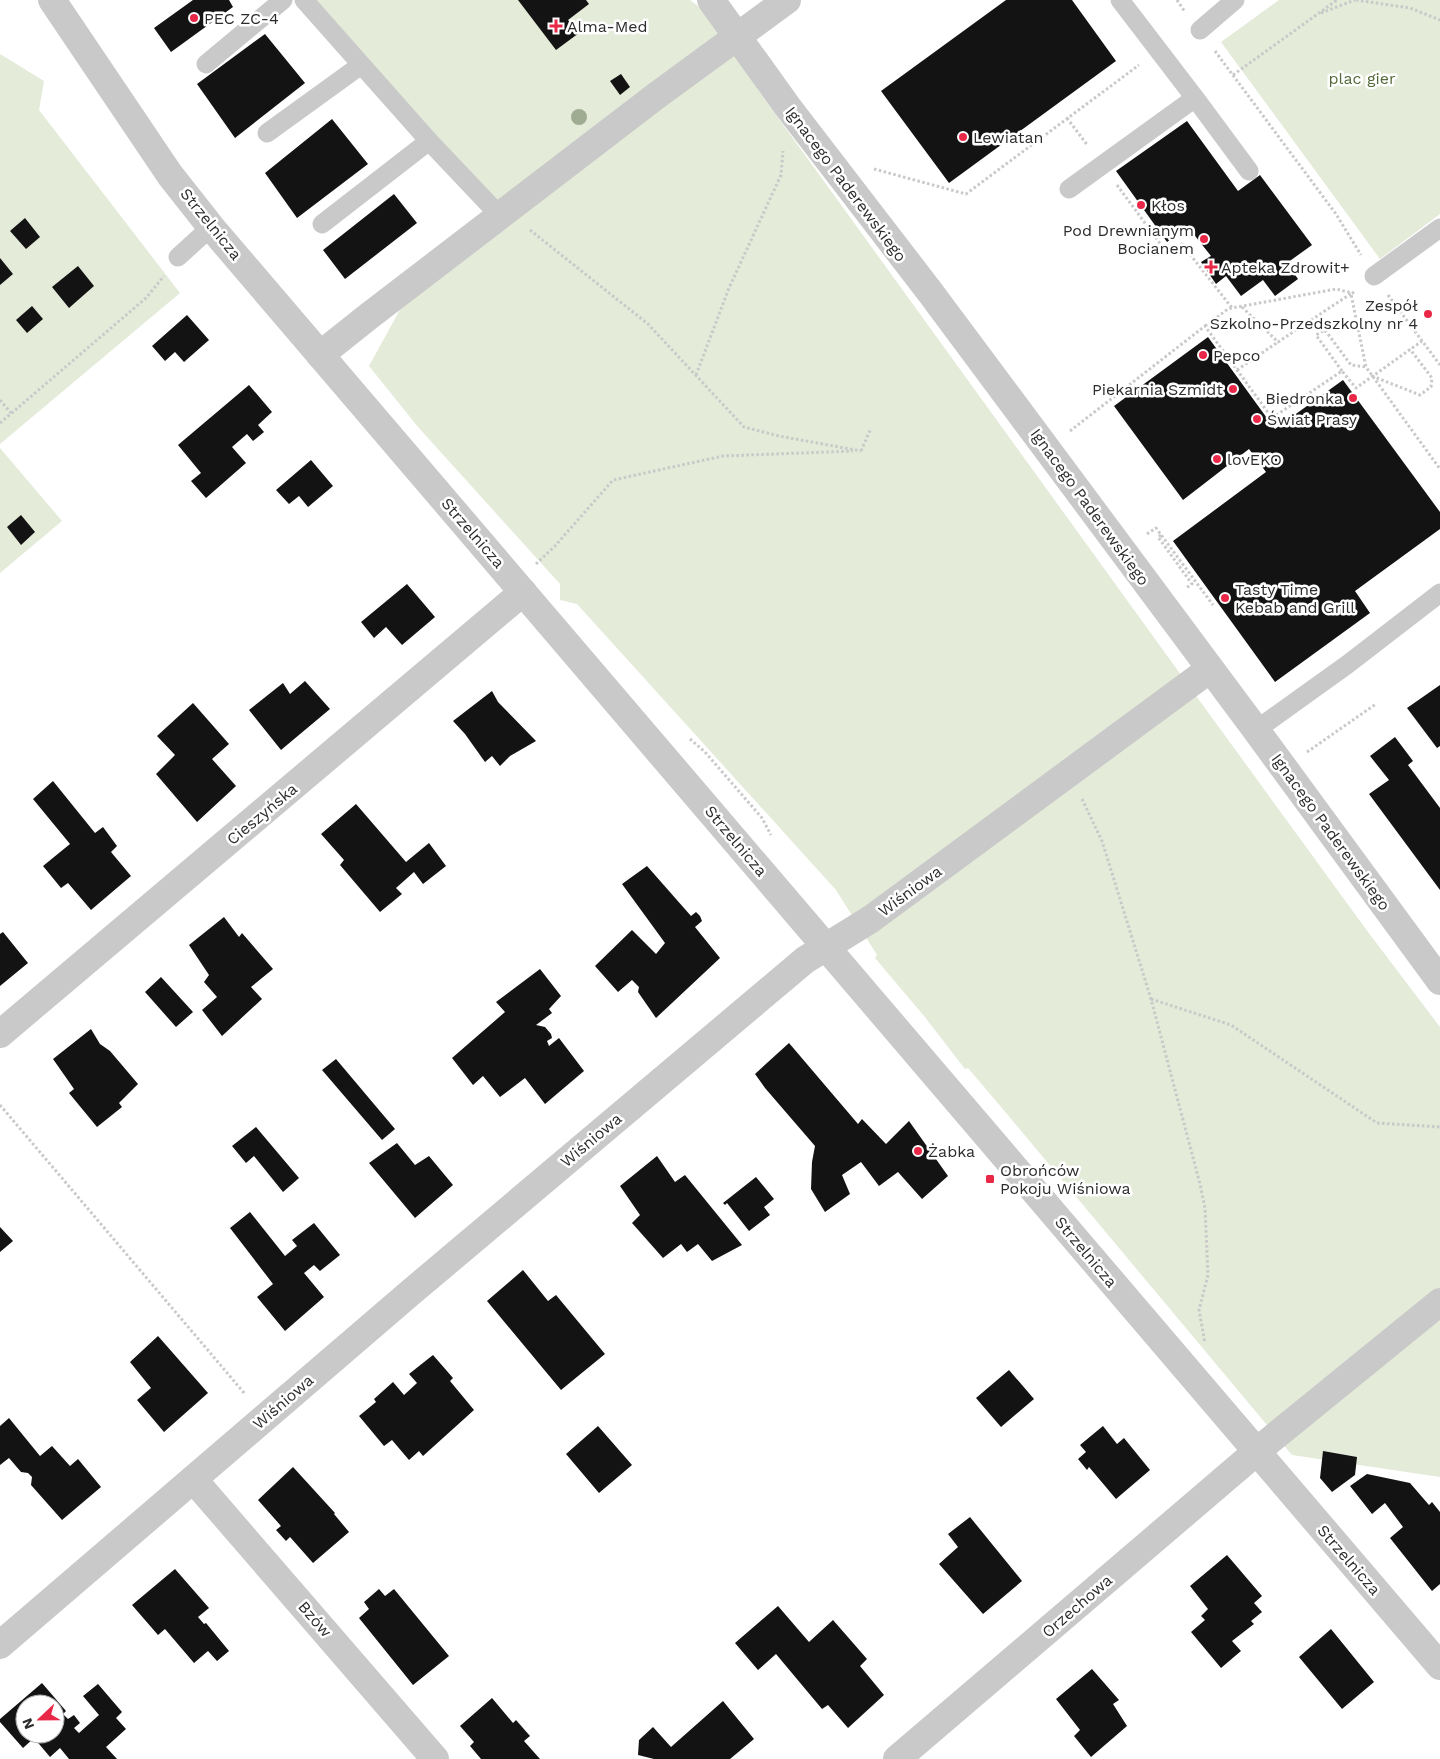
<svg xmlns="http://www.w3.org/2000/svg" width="1440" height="1759" viewBox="0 0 1440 1759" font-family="'Work Sans',sans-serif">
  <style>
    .green { fill: #e4ebd9 }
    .building { fill: #131313; fill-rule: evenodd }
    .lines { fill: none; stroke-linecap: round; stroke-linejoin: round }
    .path { stroke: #c9c9c9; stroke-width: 3; stroke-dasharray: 2.5 2.5; stroke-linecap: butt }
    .service { stroke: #c9c9c9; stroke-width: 19 }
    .minor { stroke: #c9c9c9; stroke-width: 28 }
    .tertiary { stroke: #c9c9c9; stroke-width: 28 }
    .tree { fill: #a0ac92 }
    .poi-dot { fill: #e92847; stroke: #fff; stroke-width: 2 }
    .labels { text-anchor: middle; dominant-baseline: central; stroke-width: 5; stroke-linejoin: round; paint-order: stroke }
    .poi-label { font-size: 16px; fill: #2c2c2c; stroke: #fff; text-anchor: start }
    .park-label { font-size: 16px; fill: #536939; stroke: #fff }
    .street-label { font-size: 16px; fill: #2c2c2c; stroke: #fff }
  </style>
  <rect width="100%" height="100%" fill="#fff"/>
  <path class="green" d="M306,0H690L737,36L758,90L1210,715L1368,932L1440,1027V1477L1292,1455L1007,1114L968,1068L965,1069L924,1016L875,958L877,955L836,890L577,604L560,600V584L418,427L369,366L402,306L500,216Z
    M1279,0H1440V214L1380,259L1221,42Z
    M0,54L44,81L39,110L180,293L0,444Z
    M0,448L62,521L0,573Z"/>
  <path class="building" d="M193,0H229L233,7L171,52L154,28Z
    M518,0H586L589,4L568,20L579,33L556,50Z
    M1006,0H1072L1116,61L949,183L881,91Z
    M265,34L305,83L235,138L197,84Z
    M621,74L630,87L620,95L610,81Z
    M332,119L368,164L297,218L265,173Z
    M1187,121L1238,191L1260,175L1312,245L1287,263L1298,279L1275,296L1263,280L1241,296L1226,276L1216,284L1201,262L1211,256L1188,227L1167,242L1116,171Z
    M394,194L417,223L345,279L323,250Z
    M25,218L40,237L26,249L10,231Z
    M0,258L13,274L0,285Z
    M78,266L94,286L69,308L52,287Z
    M32,306L43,319L27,333L16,320Z
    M187,315L209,340L184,362L175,352L165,361L152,346Z
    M1208,337L1275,429L1343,380L1440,512V529L1355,591L1370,613L1275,682L1173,541L1266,472L1249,449L1183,500L1114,406Z
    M249,385L272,412L258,425L264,432L253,441L247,434L232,447L246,463L206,498L191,481L201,473L178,445Z
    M311,460L333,486L308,507L299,496L289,504L276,490Z
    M21,515L35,532L21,545L7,527Z
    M407,584L435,617L402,645L386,627L374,638L361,622Z
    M305,681L330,709L281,750L249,710L283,683L290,694Z
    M1440,685V746L1437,748L1407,708Z
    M492,691L498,702L536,741L510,756L500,766L492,756L485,762L465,734L453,721Z
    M193,703L229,744L212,759L236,786L197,822L156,774L175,755L157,736Z
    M1395,737L1413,761L1408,765L1440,808V890L1369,794L1389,780L1370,756Z
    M53,781L95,833L103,827L117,846L111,852L131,876L91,910L68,883L61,888L43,866L70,844L33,799Z
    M356,804L406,862L429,843L446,866L423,884L414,872L396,888L402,894L380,912L340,865L344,860L321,834Z
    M647,866L691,916L696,912L700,916L702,921L695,927L720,958L656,1018L638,992L639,987L632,980L618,992L595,966L632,930L656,954L665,943L622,884Z
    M224,917L239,937L242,933L273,969L251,987L262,999L222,1036L202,1010L217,997L204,982L209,975L189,945Z
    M3,932L28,963L0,986V934Z
    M540,969L561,996L549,1009L552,1013L536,1025L545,1027L551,1034L552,1038L547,1041L549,1046L559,1038L584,1071L545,1104L525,1078L500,1097L483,1076L473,1085L452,1058L505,1012L496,1002Z
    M161,977L193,1012L176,1027L145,992Z
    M91,1029L100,1044L110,1051L138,1084L119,1103L122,1107L97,1127L69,1093L74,1089L53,1059Z
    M789,1043L858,1124L862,1119L886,1144L909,1121L948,1176L922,1199L898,1172L879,1186L861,1162L842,1175L850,1194L825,1212L811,1189L812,1162L815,1146L765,1088L755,1074Z
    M336,1059L395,1129L382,1140L322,1070Z
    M256,1127L299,1178L283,1192L254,1156L246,1163L232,1146Z
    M397,1143L415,1165L429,1156L453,1185L415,1218L369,1163Z
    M657,1156L675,1182L685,1175L742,1245L712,1261L698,1244L687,1252L681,1244L663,1258L632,1223L640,1215L620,1186Z
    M756,1177L774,1199L764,1207L770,1215L749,1231L727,1203L725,1205L723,1203Z
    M250,1212L285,1256L297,1246L292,1240L314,1223L340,1255L320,1271L314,1265L304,1273L324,1297L285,1331L257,1297L273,1284L230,1228Z
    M0,1227L13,1241L0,1252Z
    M523,1270L548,1301L556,1295L605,1354L561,1390L487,1301Z
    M158,1336L208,1393L164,1432L137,1400L151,1388L130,1362Z
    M433,1355L453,1378L450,1381L474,1410L423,1456L419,1451L409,1460L392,1440L384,1446L359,1416L376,1402L374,1399L393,1382L404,1395L417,1383L409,1374Z
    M1009,1370L1034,1399L1001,1427L976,1398Z
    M9,1418L40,1456L52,1446L70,1466L78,1459L101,1487L62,1520L31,1485L32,1477L28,1473L21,1472L9,1458L0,1465V1426Z
    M598,1426L632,1465L599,1493L566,1454Z
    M1103,1426L1117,1444L1124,1438L1150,1470L1116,1499L1089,1467L1087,1470L1078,1459L1086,1452L1080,1445Z
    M1323,1451L1357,1457L1355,1475L1332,1492L1320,1478Z
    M293,1467L335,1513L334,1514L349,1532L313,1563L290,1537L286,1541L276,1530L281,1526L258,1500Z
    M1367,1474L1410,1483L1429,1505L1432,1502L1440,1512V1584L1432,1591L1390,1538L1403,1527L1385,1503L1372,1514L1350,1486Z
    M970,1517L1022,1581L983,1614L939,1564L958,1547L948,1534Z
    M1227,1555L1262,1596L1254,1603L1262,1612L1251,1621L1254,1624L1232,1641L1241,1651L1221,1668L1191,1632L1205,1620L1201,1616L1208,1609L1190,1586Z
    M175,1569L209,1608L198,1617L204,1624L206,1623L229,1651L217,1661L208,1651L194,1663L165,1629L158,1635L132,1605Z
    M379,1589L385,1596L394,1589L449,1656L413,1685L359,1618L369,1609L364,1602Z
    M778,1606L809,1642L833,1620L867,1659L860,1666L884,1695L848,1728L828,1705L822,1709L776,1654L758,1670L735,1643Z
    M1331,1629L1374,1682L1342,1709L1299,1657Z
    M1092,1669L1119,1700L1113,1704L1127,1726L1091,1757L1074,1736L1080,1730L1056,1699Z
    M42,1683L66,1711L63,1714L68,1719L74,1715L80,1723L74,1728L79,1733L99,1715L83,1696L98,1684L122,1712L116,1718L126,1729L106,1747L117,1759H69L60,1748L50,1757L34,1738L23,1748L0,1722V1719ZM25,1704H55V1734H25Z
    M492,1698L513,1723L516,1720L530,1736L524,1741L540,1759H481L470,1746L474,1742L460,1726Z
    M723,1701L754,1739L730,1759H654L638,1755L639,1740L653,1727L671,1747Z"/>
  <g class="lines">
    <path class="path" d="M1177,0L1185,12
      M1356,0L1410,8L1440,20
      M1321,13L1355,0
      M1215,51L1336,214L1361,255
      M1233,75L1337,0
      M1067,118L1088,146
      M874,169L966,194L1139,65
      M1117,185L1167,253L1182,244L1232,308
      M530,230L648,324L744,427L779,436L861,451
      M1354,292L1351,294L1366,367L1440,469
      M1388,295L1440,365
      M1242,307L1278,342L1352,293
      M1205,326L1228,309L1232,308L1336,289L1352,293
      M1237,370L1278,342
      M1342,371L1316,335L1325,330L1351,365L1366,367
      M696,375L729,288L781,175L783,151
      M1372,376L1420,395L1431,387L1432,378L1410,349
      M0,400L11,413
      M0,423L146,298L164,276
      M1070,431L1205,326L1272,418L1342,371L1356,388L1422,341
      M861,451L871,428
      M1147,534L1156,528L1213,605
      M1161,535L1158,537L1192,584L1186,588
      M536,564L555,546L613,480L723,456L853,451
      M690,739L705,752L762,818L771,835
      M1307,752L1376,704
      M1082,799L1102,841L1151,999L1200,1184L1205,1208L1208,1275L1199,1310L1205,1343
      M1151,999L1231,1025L1377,1123L1440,1127
      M0,1105L245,1394"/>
    <path class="service" d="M304,0L429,141L500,216
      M1120,0L1195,98
      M1200,30L1235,0
      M206,64L283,0
      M267,133L361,65
      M1069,189L1195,98L1249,171
      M322,224L429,141
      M178,257L211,227
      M1374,276L1440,228
      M1256,730L1348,664L1440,593"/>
    <path class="minor" d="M711,0L787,106L930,292L1256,730L1440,981
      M320,355L369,316L656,96L787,0
      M0,1034L523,592
      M193,1479L435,1759
      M0,1645L410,1293L805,960L871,919L1210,669
      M897,1759L1268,1442L1440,1302"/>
    <path class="tertiary" d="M52,0L170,175L211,227L1440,1666"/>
  </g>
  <circle class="tree" cx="579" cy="117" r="8"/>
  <g class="poi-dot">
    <circle cx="194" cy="18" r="5"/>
    <path d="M553.5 18.5h5v5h5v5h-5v5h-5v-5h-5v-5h5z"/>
    <circle cx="963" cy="137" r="5"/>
    <circle cx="1141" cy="205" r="5"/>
    <circle cx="1204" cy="239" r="5"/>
    <path d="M1208.5 259.5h5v5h5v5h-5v5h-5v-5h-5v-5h5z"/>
    <circle cx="1428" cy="314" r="5"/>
    <circle cx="1203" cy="355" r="5"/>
    <circle cx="1233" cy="389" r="5"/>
    <circle cx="1353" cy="398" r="5"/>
    <circle cx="1257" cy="419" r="5"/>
    <circle cx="1217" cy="459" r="5"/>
    <circle cx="1225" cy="598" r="5"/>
    <circle cx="918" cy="1151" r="5"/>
    <rect x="985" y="1174" width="10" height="10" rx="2.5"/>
  </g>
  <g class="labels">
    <g class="poi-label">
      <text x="204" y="18">PEC ZC-4</text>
      <text x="567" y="26">Alma-Med</text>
      <text x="973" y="137">Lewiatan</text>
      <text x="1151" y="205">Kłos</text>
      <text x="1194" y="230" text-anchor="end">Pod Drewnianym<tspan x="1194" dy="18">Bocianem</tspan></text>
      <text x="1221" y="267">Apteka Zdrowit+</text>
      <text x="1418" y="305" text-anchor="end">Zespół<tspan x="1418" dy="18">Szkolno-Przedszkolny nr 4</tspan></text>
      <text x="1213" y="355">Pepco</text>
      <text x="1223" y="389" text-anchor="end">Piekarnia Szmidt</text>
      <text x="1343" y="398" text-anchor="end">Biedronka</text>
      <text x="1267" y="419">Świat Prasy</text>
      <text x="1227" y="459">lovEKO</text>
      <text x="1235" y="589">Tasty Time<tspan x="1235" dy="18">Kebab and Grill</tspan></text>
      <text x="928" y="1151">Żabka</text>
      <text x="1000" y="1170">Obrońców<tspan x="1000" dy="18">Pokoju Wiśniowa</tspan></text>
    </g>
    <g class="park-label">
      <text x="1362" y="78">plac gier</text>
    </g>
    <g class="street-label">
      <text transform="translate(846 184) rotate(53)">Ignacego Paderewskiego</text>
      <text transform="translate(211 224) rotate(51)">Strzelnicza</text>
      <text transform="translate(1090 507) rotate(54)">Ignacego Paderewskiego</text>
      <text transform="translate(473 533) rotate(49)">Strzelnicza</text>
      <text transform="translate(262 814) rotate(-40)">Cieszyńska</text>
      <text transform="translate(1331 832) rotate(54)">Ignacego Paderewskiego</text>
      <text transform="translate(736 841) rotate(50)">Strzelnicza</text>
      <text transform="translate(910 891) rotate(-36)">Wiśniowa</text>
      <text transform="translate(591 1140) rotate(-40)">Wiśniowa</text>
      <text transform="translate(1086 1252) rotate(50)">Strzelnicza</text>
      <text transform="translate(283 1402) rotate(-41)">Wiśniowa</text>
      <text transform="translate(1349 1560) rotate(49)">Strzelnicza</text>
      <text transform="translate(1077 1606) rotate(-41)">Orzechowa</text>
      <text transform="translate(315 1619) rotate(49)">Bzów</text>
    </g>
  </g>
  <g transform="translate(40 1719) rotate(248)"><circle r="24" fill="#ffffff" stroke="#ababab"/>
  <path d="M0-4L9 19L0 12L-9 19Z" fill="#e92847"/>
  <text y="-8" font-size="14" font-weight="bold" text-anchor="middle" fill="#2c2c2c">N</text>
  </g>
</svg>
